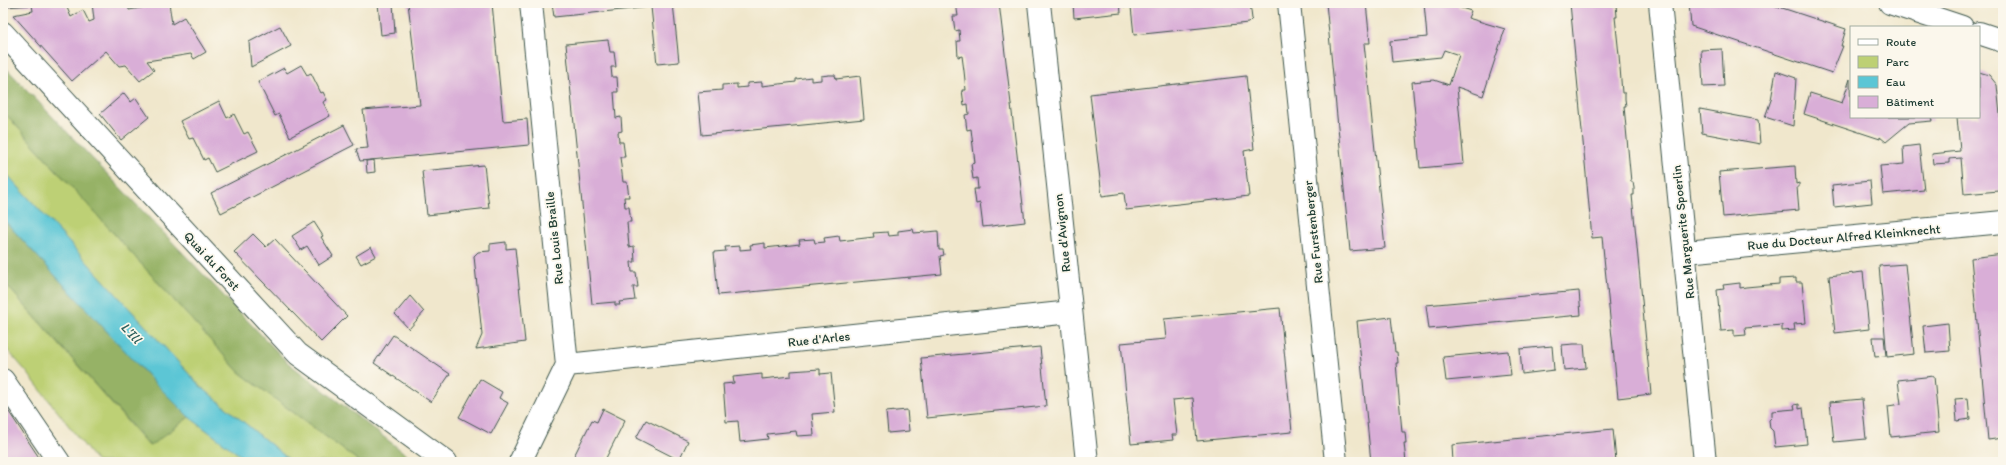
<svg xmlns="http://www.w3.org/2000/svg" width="2006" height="465" viewBox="0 0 2006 465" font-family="Itim,sans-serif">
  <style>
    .green { fill: #bdd074; stroke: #6e8654 }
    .forest { fill: #96b266; stroke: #5a784d }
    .water { fill: #5bc6d5; stroke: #3d8284 }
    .building { fill: #d9aed7 }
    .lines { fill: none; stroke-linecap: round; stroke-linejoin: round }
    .minor-casing { stroke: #3e564b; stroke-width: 24 }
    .tertiary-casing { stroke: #3e564b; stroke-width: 24 }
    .minor { stroke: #fff; stroke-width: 22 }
    .tertiary { stroke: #fff; stroke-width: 22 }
    .labels { text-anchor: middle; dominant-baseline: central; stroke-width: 3.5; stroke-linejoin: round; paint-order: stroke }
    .street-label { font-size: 13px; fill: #1f3d34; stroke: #fbf7ec }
    .water-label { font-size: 14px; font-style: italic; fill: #2e5f5c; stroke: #fbf7ec }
  </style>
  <rect width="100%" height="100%" fill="#fbf7ec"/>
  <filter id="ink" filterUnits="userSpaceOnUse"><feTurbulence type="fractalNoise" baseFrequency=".025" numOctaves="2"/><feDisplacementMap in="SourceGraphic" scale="8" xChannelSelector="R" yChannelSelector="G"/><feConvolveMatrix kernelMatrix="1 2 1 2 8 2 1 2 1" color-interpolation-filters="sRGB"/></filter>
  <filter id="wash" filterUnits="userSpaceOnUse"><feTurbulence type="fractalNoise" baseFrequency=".012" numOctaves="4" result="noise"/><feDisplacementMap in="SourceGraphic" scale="16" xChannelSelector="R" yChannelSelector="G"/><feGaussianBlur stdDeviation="0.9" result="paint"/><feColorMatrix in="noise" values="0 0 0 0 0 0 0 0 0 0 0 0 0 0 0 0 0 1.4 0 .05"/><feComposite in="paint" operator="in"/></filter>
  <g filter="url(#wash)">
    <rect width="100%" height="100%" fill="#f0e7cc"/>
    <path class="green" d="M3,111L239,372L360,462H292L200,386L3,170Z
      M3,281L149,446L189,417L249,462H97L26,371L3,345Z"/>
    <path class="forest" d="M3,65L287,362L416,462H360L239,372L3,111Z
      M3,219L151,379L189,417L150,446L3,281Z"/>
    <path class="water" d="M3,170L200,386L292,462H249L189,417L151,379L3,219Z"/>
    <g id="blocks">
      <path class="building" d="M3,3H65L71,17L83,10L89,22L94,20L92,3H128L129,10L169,3L172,24L184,17L206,52L194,59L191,54L147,61L154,70L140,81L126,65L119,66L106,51L72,81L13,15L33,11L32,5L6,7Z
        M378,3H393L395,33L381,35Z
        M408,3H492L503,121L527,119L529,145L360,161L356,149L368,148L363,110L420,105Z
        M552,3H673L679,62L657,64L651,7L554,17Z
        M956,3H999L1025,222L983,227L980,203L976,204L974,189H978L977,178L973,179L971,164L975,163L971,129L967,130L965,115L969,114L968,104L964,105L962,90H966L964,71L962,56L958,57L957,41H960L959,30L955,31L953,16H958Z
        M1073,3H1120L1121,13L1074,18Z
        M1124,3H1250L1252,19L1248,23L1134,35L1131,7H1124Z
        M1326,3H1366L1370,43H1364L1385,248L1350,251Z
        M1424,3H1459L1458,7L1471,11L1468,18L1505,29L1483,96L1457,87L1464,164L1420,168L1412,82L1434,80L1449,85L1459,55L1444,50L1441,57L1392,62L1390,41L1427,37Z
        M1570,3L1616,4L1617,17H1615L1619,55L1622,93H1625V99L1626,106H1624L1631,182H1633L1634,188V195H1632L1651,394L1618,398L1602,237L1592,238Z
        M1689,3H1767L1846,29L1841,46H1843L1832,73L1691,26Z
        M280,26L291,46L251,67L249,42Z
        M608,40L610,52H614L616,67H611L612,77H617L618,92H614L616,118L621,117L622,131L618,132L619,142H623L625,157H620L623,182H627L629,197H624L625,207H629L631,222H627L629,247L634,246L635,262H631L632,272H636L638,287H633L635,300L619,302L620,305H615V302L592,304L566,44Z
        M1722,49L1724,86L1703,87L1701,50Z
        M301,65L307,75L311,73L321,93L323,92L327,100L323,102L330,116L290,137L279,114L275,116L258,82L284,68L287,73Z
        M1776,71L1796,78L1793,126L1765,117L1771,100Z
        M1979,72L1989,75L1997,85L2003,145V186L1999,191L1964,194L1961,158L1949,159V163L1933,164L1932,154L1960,151L1957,117H1979Z
        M829,75H835L836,79L860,76L864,119L702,135L698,92L722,90V85L737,84V88L747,87V83L762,82V86L796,82V79L811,77V81L821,80V76Z
        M1246,76L1254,149L1244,151L1249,196L1126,210L1124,193L1102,196L1090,94Z
        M1850,79L1851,117H1931L1932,121L1909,123L1886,142L1880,137V139L1804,114L1810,93L1842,103Z
        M124,93L131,102L136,98L149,117L121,140L100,114Z
        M219,101L227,118L234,114L244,134L248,132L258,151L215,172L208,158L204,160L193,138L189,139L180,121Z
        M1700,109L1758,120L1760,144L1702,133Z
        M344,125L354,145L221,213L211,193Z
        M1919,145L1924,190L1883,194L1880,166L1904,164L1903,147Z
        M374,160L375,172L367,173L366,161Z
        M484,165L489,208L427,215L422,171Z
        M1795,166L1796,184L1799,183V187H1797L1799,210L1723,217L1719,172Z
        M1870,181L1872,203L1834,207L1832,185Z
        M314,222L323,236L321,237L333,256L319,265L307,246L301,250L292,236Z
        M913,229L914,233L938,231L939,250H943L944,255L940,256L942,274L718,295L714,252L726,251L725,247L740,246V250L751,249L750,245L765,243V248L800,244L799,240L814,239L815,243L825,242L824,238L839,236L840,241L874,237L873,233L888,232L889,236L898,235V231Z
        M253,234L266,247L275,239L347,316L321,342L234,252Z
        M506,242V249L515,248L525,342L476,349L482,335L474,256L478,252L490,251V244Z
        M371,247L376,256L361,264L356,256Z
        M2003,254V438L1988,440L1971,258Z
        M1905,264L1914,354L1887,357L1879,266Z
        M1863,272L1869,329L1835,333L1829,276Z
        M1796,278V282H1802L1806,323L1794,324L1795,330L1782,331V325L1745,328L1746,335L1734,336V330L1721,331L1717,290L1724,289L1723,285L1740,283V288L1746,287L1779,284V279Z
        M1579,291L1581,315L1429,329L1426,305Z
        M410,296L424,312L409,329L395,314Z
        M1280,308L1292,432L1197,441L1193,398L1173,400L1177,435H1172L1173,440L1131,444L1121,343L1166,339L1164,319Z
        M1391,317L1395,352H1397L1398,363H1396L1402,432H1405L1406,443H1404L1406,462H1371L1357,321Z
        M1948,323L1950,351L1926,353L1923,326Z
        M393,335L450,374L431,402L374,363Z
        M1873,337H1884L1886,356L1875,357Z
        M1574,344H1584L1586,368L1564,370L1562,345Z
        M1552,346L1554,370L1522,374L1520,349Z
        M1040,347L1046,406L927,418L921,358Z
        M1508,351L1511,375L1446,381L1443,357Z
        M820,369V374L831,373L835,412L812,414L814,435L797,436L796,431L767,434L768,439L740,442L738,421L726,422L723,384L734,383L733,377L762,374V379L791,376V371Z
        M1934,376L1939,432L1891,437L1888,406L1901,404L1898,380Z
        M480,379L502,392L499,398L508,403L491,434L459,417Z
        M1968,398L1970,419L1957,421L1955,399Z
        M1862,399L1866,439L1834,442L1830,402Z
        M3,403L11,415L42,462H3Z
        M1799,404V409L1803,408L1807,444L1775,447L1773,431L1770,428L1769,420L1772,417V411L1795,409L1794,405Z
        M603,409L625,420L604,462H571L592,420L597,422Z
        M907,410L909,431L888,433L886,412Z
        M646,420L688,441L679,460L636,438Z
        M1613,429L1616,462H1453L1452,445Z"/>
    </g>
  </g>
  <g filter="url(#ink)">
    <use href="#blocks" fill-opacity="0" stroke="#3e564b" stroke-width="1"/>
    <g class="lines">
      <defs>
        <path id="minor" d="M1039,3L1087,462
          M1289,3L1336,462
          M1660,3L1705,462
          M1890,3L1962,27
          M1979,33L2003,41
          M1686,252L2003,222
          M567,365L1071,312
          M3,380L59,462
          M520,462L567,365L531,3"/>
        <path id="tertiary" d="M3,33L298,354L446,462"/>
      </defs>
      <use href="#minor" class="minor-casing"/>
      <use href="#tertiary" class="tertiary-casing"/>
      <use href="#minor" class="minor"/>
      <use href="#tertiary" class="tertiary"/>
    </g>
  </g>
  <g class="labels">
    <g class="street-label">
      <text transform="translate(1313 232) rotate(-96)">Rue Furstenberger</text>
      <text transform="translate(1683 232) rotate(-96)">Rue Marguerite Spoerlin</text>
      <text transform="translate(1062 233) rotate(-96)">Rue d'Avignon</text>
      <text transform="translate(1844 237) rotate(-5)">Rue du Docteur Alfred Kleinknecht</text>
      <text transform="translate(554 238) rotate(-96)">Rue Louis Braille</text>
      <text transform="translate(212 261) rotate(47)">Quai du Forst</text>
      <text transform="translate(819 339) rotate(-6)">Rue d'Arles</text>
    </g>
    <g class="water-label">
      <text transform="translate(131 333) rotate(47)">L'Ill</text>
    </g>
  </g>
  <rect width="2006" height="465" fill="none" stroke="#fbf7ec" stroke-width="16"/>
  <rect x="1850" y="26" width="130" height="92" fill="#fbf7ec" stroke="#a3ada2"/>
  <rect x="1858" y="39" width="20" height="6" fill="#ffffff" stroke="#a3ada2"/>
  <text x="1886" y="46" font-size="12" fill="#1f3d34">Route</text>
  <rect x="1858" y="56" width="20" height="12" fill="#bdd074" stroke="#a3ada2"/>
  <text x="1886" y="66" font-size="12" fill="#1f3d34">Parc</text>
  <rect x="1858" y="76" width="20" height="12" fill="#5bc6d5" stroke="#a3ada2"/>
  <text x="1886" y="86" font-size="12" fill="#1f3d34">Eau</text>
  <rect x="1858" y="96" width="20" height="12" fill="#d9aed7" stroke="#a3ada2"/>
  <text x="1886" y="106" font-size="12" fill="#1f3d34">Bâtiment</text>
</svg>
